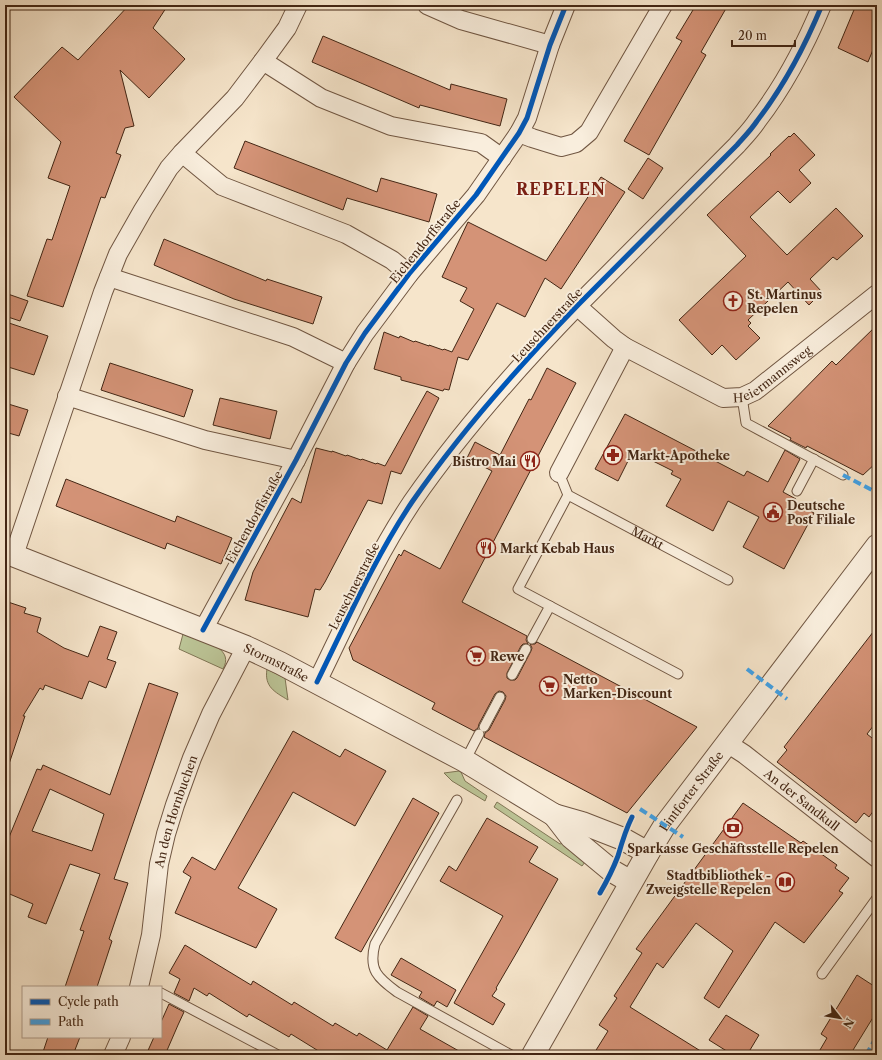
<svg xmlns="http://www.w3.org/2000/svg" width="882" height="1060" viewBox="0 0 882 1060" font-family="'Libre Caslon Text',serif">
  <style>
    .green { fill: #bcc597; stroke: #807656 }
    .building { fill: #d49377; stroke: #432614; fill-rule: evenodd }
    .lines { fill: none; stroke-linecap: round; stroke-linejoin: round }
    .service-casing { stroke: #705642; stroke-width: 11 }
    .minor-casing { stroke: #705642; stroke-width: 20 }
    .tertiary-casing { stroke: #705642; stroke-width: 24 }
    .service { stroke: #f9eedd; stroke-width: 9 }
    .minor { stroke: #f9eedd; stroke-width: 18 }
    .tertiary { stroke: #f9eedd; stroke-width: 22 }
    .quiet { stroke: #3fa2ea; stroke-width: 4; stroke-dasharray: 8 4; stroke-linecap: butt }
    .cycleway-casing { stroke: #f9eedd; stroke-width: 8 }
    .cycleway { stroke: #0057b8; stroke-width: 5 }
    .labels { text-anchor: middle; dominant-baseline: central; stroke-width: 4; stroke-linejoin: round; paint-order: stroke }
    .street-label { font-size: 12px; fill: #432614; stroke: #f9eedd }
    .poi-label { font-size: 12px; font-weight: bold; fill: #432614; stroke: #f9eedd; text-anchor: start }
    .district-label { font-size: 16px; font-weight: bold; letter-spacing: 1px; fill: #7a1f14; stroke: #f9eedd }
  </style>
  <rect width="100%" height="100%" fill="#f6e5cb"/>
  <filter id="stains"><feTurbulence type="fractalNoise" baseFrequency=".005" numOctaves="4"/><feColorMatrix values="0 0 0 0 .2 0 0 0 0 .09 0 0 0 0 .02 0 0 0 .5 -.17"/></filter>
  <radialGradient id="worn" r=".72"><stop offset=".6" stop-color="#630" stop-opacity="0"/><stop offset="1" stop-color="#630" stop-opacity=".3"/></radialGradient>
  <path class="green" d="M183,634L217,647C226,653 228,660 223,669L179,649Z
    M267,669L285,678L288,700C275,692 264,687 267,669Z
    M459,771L461,772L465,781L487,796L485,801L452,781L444,773Z
    M497,802L560,844L563,843L588,858L582,866L494,807Z"/>
  <path class="building" d="M129,5H168L153,28L185,59L149,98L120,70L134,126L125,128L116,153L121,155L105,198L101,197L63,307L27,296L47,239L52,240L70,186L48,178L61,142L14,97L62,47L78,60Z
    M696,5H728L701,52L706,55L649,155L624,141L682,41L676,38Z
    M856,5H877V40L868,62L838,48Z
    M323,36L450,90L451,84L507,99L500,126L420,105L419,108L312,62Z
    M794,133L815,155L799,170L811,183L790,203L778,191L750,217L787,255L836,208L863,236L837,260L833,257L810,279L822,292L809,305L788,282L748,320L751,323L748,326L760,338L736,360L722,345L712,355L679,320L746,256L707,215L771,155L770,154L789,136L790,137Z
    M245,141L377,192L381,178L437,194L429,222L347,198L343,210L234,168Z
    M648,158L663,168L643,199L628,189Z
    M601,177L625,192L561,289L545,278L525,317L497,303L468,360L458,357L449,390L444,389L443,391L401,380V377L374,369L384,332L399,338L400,336L414,342L415,341L429,346V345L443,350L444,349L452,352L474,309L460,301L467,288L442,277L468,222L546,261Z
    M164,239L266,281L267,279L322,297L313,324L234,299L154,265Z
    M5,293L28,301L20,321L5,316Z
    M9,323L48,336L34,375L5,366V335Z
    M877,325V462L863,475L807,446L806,448L790,440L791,438L768,426L832,361L836,365Z
    M110,363L193,390L184,417L101,390Z
    M547,368L576,383L462,602L527,636L526,640L528,644H523L521,646L507,673V678L510,680H515L517,678L531,651L532,648L530,644H535L537,642L697,727L627,813L484,737L485,733L489,730L505,700L506,696L503,692L499,691L495,694L479,724L478,728L474,731L432,709L435,703L353,660L349,648L399,554L401,556L404,550L440,569L492,471L467,458L475,442L500,455L529,399L531,400Z
    M427,391L439,398L401,474L391,471L382,504L368,500L325,582L320,590L315,589L308,617L245,600L253,572L292,498L301,503L316,448L332,452V451L346,456L347,455L361,460L362,459L376,464L377,463L385,466Z
    M220,398L277,411L270,439L213,425Z
    M5,403L28,410L19,436L5,432Z
    M625,414L744,476L747,471L768,482L785,450L800,459L783,492L796,499L794,502L814,513L784,569L743,547L759,517L728,501L713,531L666,506L681,479L671,474L673,471L633,451L618,481L595,469Z
    M66,479L175,522L177,516L232,538L221,564L167,543L165,549L56,506Z
    M5,601L26,608L24,613L41,618L37,632L64,648L88,657L100,626L117,632L107,659L116,662L106,688L89,681L82,699L45,685L43,690L40,688L23,716H25L8,767H5Z
    M877,627V721L867,734L877,742V806L869,817L864,813L856,823L777,762L787,750L784,747Z
    M149,683L178,693L114,879L128,883L109,939L112,941L97,987H65L84,931L80,930L100,874L70,864L46,924L28,917L33,904L5,892V847L37,769L41,770L43,765L110,795ZM50,789L104,814L92,851L32,831Z
    M293,731L340,757L345,749L386,771L355,826L293,792L238,888L277,909L256,948L175,913L191,877L183,872L192,857L215,870Z
    M413,798L439,813L361,952L335,938Z
    M743,803L801,843L803,841L837,865L835,868L849,878L839,891L843,893L804,943L775,922L719,1008L704,998L733,951L696,923L663,968L657,963L630,1007L707,1055H593L608,1031L599,1025L617,998L614,996L642,953L636,949Z
    M487,818L538,847L529,862L558,879L517,952L496,988L497,989L492,996L505,1004L493,1025L454,1003L503,916L440,881L449,866L456,871Z
    M185,945L251,985L253,981L292,1005L294,1002L333,1026L335,1023L357,1036L359,1033L387,1050L413,1007L428,1016L420,1029L466,1055H325L291,1034L289,1037L249,1014L247,1017L209,993L207,996L194,988L189,1001L174,993L180,979L169,973Z
    M401,958L456,990L447,1007L437,1001L434,1006L419,997L422,992L391,975Z
    M857,975L877,988V1011L850,1055H817L827,1038L821,1034Z
    M169,1004L184,1012L178,1025L165,1055H146L154,1037H161V1022Z
    M726,1015L759,1035L747,1055H733L709,1040Z
    M48,1037H80L73,1055H42Z"/>
  <g class="lines">
    <defs>
      <g id="service">
        <path d="M742,397L746,423L843,475"/>
        <path id="s1" d="M559,473L568,495L728,580"/>
        <path d="M797,491L814,459"/>
        <path d="M568,495L518,589L678,674"/>
        <path d="M532,639L550,606"/>
        <path d="M512,675L526,649"/>
        <path d="M484,727L500,697"/>
        <path d="M465,761L479,734"/>
        <path d="M457,800L375,944C368,970 378,978 397,992L511,1055"/>
        <path d="M822,974L877,898"/>
        <path d="M161,993L278,1055"/>
      </g>
      <g id="minor">
        <path d="M427,5L461,20L550,45"/>
        <path d="M263,61L321,98L391,126L481,143L502,158"/>
        <path d="M519,133L532,138L561,147L576,143L589,132L663,5"/>
        <path d="M182,153L222,186L346,234L392,260L409,274"/>
        <path d="M109,277L293,337L346,363"/>
        <path id="s2" d="M577,306L614,339L625,347L723,398L742,397L755,391L877,294"/>
        <path d="M67,396L205,440L296,460"/>
        <path d="M559,473L625,347"/>
        <path d="M14,555L103,292L118,254L143,210L169,168L182,153L235,98L263,61L287,28L298,5"/>
        <path d="M203,630L296,460L346,363L365,333L409,274L476,195L519,133L527,118L550,45L566,5"/>
        <path d="M317,682C347,621 374,559 412,502C461,431 519,366 579,304C631,251 684,198 737,145C744,137 751,130 757,121C784,86 805,46 822,5"/>
        <path id="s3" d="M727,743L744,754L877,858"/>
        <path id="s4" d="M139,987L151,935L159,864L166,834L175,805L192,758L211,714L246,647"/>
        <path d="M113,1055L121,1037"/>
      </g>
      <g id="tertiary">
        <path id="s5" d="M5,552L203,630L246,647L280,663L465,761L554,815L582,823L623,839L648,853"/>
        <path d="M554,815L571,837L612,871L631,882"/>
        <path id="s6" d="M533,1055L648,853L665,825L877,546"/>
      </g>
    </defs>
    <use href="#service" class="service-casing"/>
    <use href="#minor" class="minor-casing"/>
    <use href="#tertiary" class="tertiary-casing"/>
    <use href="#service" class="service"/>
    <use href="#minor" class="minor"/>
    <use href="#tertiary" class="tertiary"/>
    <path class="quiet" d="M843,475L872,490L877,494
      M747,669L787,699
      M640,809L683,837
      M866,1055L877,1036"/>
    <defs>
      <path id="cycleway" d="M203,630L296,460L346,363L365,333L409,274L476,195L519,133L527,118L550,45L566,5
        M317,682C347,621 374,559 412,502C461,431 519,366 579,304C631,251 684,198 737,145C744,137 751,130 757,121C784,86 805,46 822,5
        M600,893C607,881 613,869 618,856C622,842 626,829 632,817"/>
    </defs>
    <use href="#cycleway" class="cycleway-casing"/>
    <use href="#cycleway" class="cycleway"/>
  </g>
  <defs>
    <symbol id="church-ring" viewBox="-11 -11 22 22"><circle r="9.5" fill="#f9eedd" stroke="#8f2418" stroke-width="1.5"/><path d="M-1.2-6h2.4v3.5h3.3v2.4h-3.3V6h-2.4V-.1h-3.3v-2.4h3.3Z" fill="#8f2418"/></symbol>
    <symbol id="pharmacy-ring" viewBox="-11 -11 22 22"><circle r="9.5" fill="#f9eedd" stroke="#8f2418" stroke-width="1.5"/><path d="M-2-6h4v4h4v4h-4v4h-4v-4h-4v-4h4Z" fill="#8f2418"/></symbol>
    <symbol id="restaurant-ring" viewBox="-11 -11 22 22"><circle r="9.5" fill="#f9eedd" stroke="#8f2418" stroke-width="1.5"/><path d="M-5-6h1v4h1v-4h1v4h1v-4h1v5L-1.5 .5V6h-2V.5L-5-1ZM5-6V6H3V1.5H1.5Q1.5-4 5-6Z" fill="#8f2418"/></symbol>
    <symbol id="civic-ring" viewBox="-11 -11 22 22"><circle r="9.5" fill="#f9eedd" stroke="#8f2418" stroke-width="1.5"/><path d="M-.6-6.5H3V-4.5H.6V-3L4-1V1h2V6H-6V1h2V-1L-.6-3ZM-1.2 2.5V6h2.4V2.5Z" fill="#8f2418"/></symbol>
    <symbol id="supermarket-ring" viewBox="-11 -11 22 22"><circle r="9.5" fill="#f9eedd" stroke="#8f2418" stroke-width="1.5"/><path d="M-6-5.5h2.5l.6 2H6L4.5 2H-2.5L-4.4-4H-6ZM-1.5 3.2a1.3 1.3 0 1 0 .1 0ZM3 3.2a1.3 1.3 0 1 0 .1 0Z" fill="#8f2418"/></symbol>
    <symbol id="bank-ring" viewBox="-11 -11 22 22"><circle r="9.5" fill="#f9eedd" stroke="#8f2418" stroke-width="1.5"/><path d="M-6-4H6V4H-6ZM0-2.3a2.3 2.3 0 1 0 0 4.6a2.3 2.3 0 1 0 0-4.6Z" fill="#8f2418"/></symbol>
    <symbol id="library-ring" viewBox="-11 -11 22 22"><circle r="9.5" fill="#f9eedd" stroke="#8f2418" stroke-width="1.5"/><path d="M-6-4Q-3-5.5-.7-3.5V5Q-3 3-6 4ZM6-4Q3-5.5 .7-3.5V5Q3 3 6 4Z" fill="#8f2418"/></symbol>
  </defs>
  <g fill-rule="evenodd">
    <use href="#church-ring" x="722" y="290" width="22" height="22"/>
    <use href="#pharmacy-ring" x="602" y="444" width="22" height="22"/>
    <use href="#restaurant-ring" x="519" y="450" width="22" height="22"/>
    <use href="#civic-ring" x="762" y="501" width="22" height="22"/>
    <use href="#restaurant-ring" x="475" y="537" width="22" height="22"/>
    <use href="#supermarket-ring" x="465" y="645" width="22" height="22"/>
    <use href="#supermarket-ring" x="538" y="675" width="22" height="22"/>
    <use href="#bank-ring" x="722" y="817" width="22" height="22"/>
    <use href="#library-ring" x="774" y="871" width="22" height="22"/>
  </g>
  <g class="labels">
    <g class="street-label">
      <text transform="translate(425 241) rotate(-51)">Eichendorffstraße</text>
      <text transform="translate(547 325) rotate(-47)">Leuschnerstraße</text>
      <text stroke="none"><textPath href="#s2" startOffset="230">Heiermannsweg</textPath></text>
      <text transform="translate(254 517) rotate(-61)">Eichendorffstraße</text>
      <text stroke="none"><textPath href="#s1" startOffset="114">Markt</textPath></text>
      <text transform="translate(354 586) rotate(-63)">Leuschnerstraße</text>
      <text stroke="none"><textPath href="#s5" startOffset="293">Stormstraße</textPath></text>
      <text stroke="none"><textPath href="#s6" startOffset="308">Lintforter Straße</textPath></text>
      <text stroke="none"><textPath href="#s3" startOffset="94">An der Sandkull</textPath></text>
      <text stroke="none"><textPath href="#s4" startOffset="180">An den Hornbuchen</textPath></text>
    </g>
    <g class="poi-label">
      <text x="747" y="294">St. Martinus<tspan x="747" dy="14">Repelen</tspan></text>
      <text x="627" y="455">Markt-Apotheke</text>
      <text x="516" y="461" text-anchor="end">Bistro Mai</text>
      <text x="787" y="505">Deutsche<tspan x="787" dy="14">Post Filiale</tspan></text>
      <text x="500" y="548">Markt Kebab Haus</text>
      <text x="490" y="656">Rewe</text>
      <text x="563" y="679">Netto<tspan x="563" dy="14">Marken-Discount</tspan></text>
      <text x="733" y="848" text-anchor="middle">Sparkasse Geschäftsstelle Repelen</text>
      <text x="771" y="875" text-anchor="end">Stadtbibliothek -<tspan x="771" dy="14">Zweigstelle Repelen</tspan></text>
    </g>
    <g class="district-label">
      <text x="561" y="189">REPELEN</text>
    </g>
  </g>
  <rect width="882" height="1060" fill="none" stroke="#f6e5cb" stroke-width="20"/>
  <rect x="6" y="6" width="870" height="1048" fill="none" stroke="#432614" stroke-width="2"/>
  <rect x="10" y="10" width="862" height="1040" fill="none" stroke="#432614"/>
  <rect x="22" y="986" width="140" height="52" fill="#f9eedd" stroke="#b09e8d"/>
  <rect x="30" y="999" width="20" height="6" fill="#0057b8" stroke="#b09e8d"/>
  <text x="58" y="1006" font-size="12" fill="#432614">Cycle path</text>
  <rect x="30" y="1019" width="20" height="6" fill="#3fa2ea" stroke="#b09e8d"/>
  <text x="58" y="1026" font-size="12" fill="#432614">Path</text>
  <g transform="translate(840 1018) rotate(121)" stroke="#f9eedd" stroke-width="3" paint-order="stroke">
  <path d="M0-3L7 15L0 10L-7 15Z" fill="#432614"/>
  <text y="-6" font-size="11" font-weight="bold" text-anchor="middle" fill="#432614">N</text>
  </g>
  <path d="M732 40v6h63v-6" fill="none" stroke="#432614" stroke-width="2"/>
  <text x="738" y="40" font-size="12" fill="#432614" stroke="#f9eedd" stroke-width="3" paint-order="stroke">20 m</text>
  <rect width="100%" height="100%" filter="url(#stains)"/>
  <rect width="100%" height="100%" fill="url(#worn)"/>
</svg>
